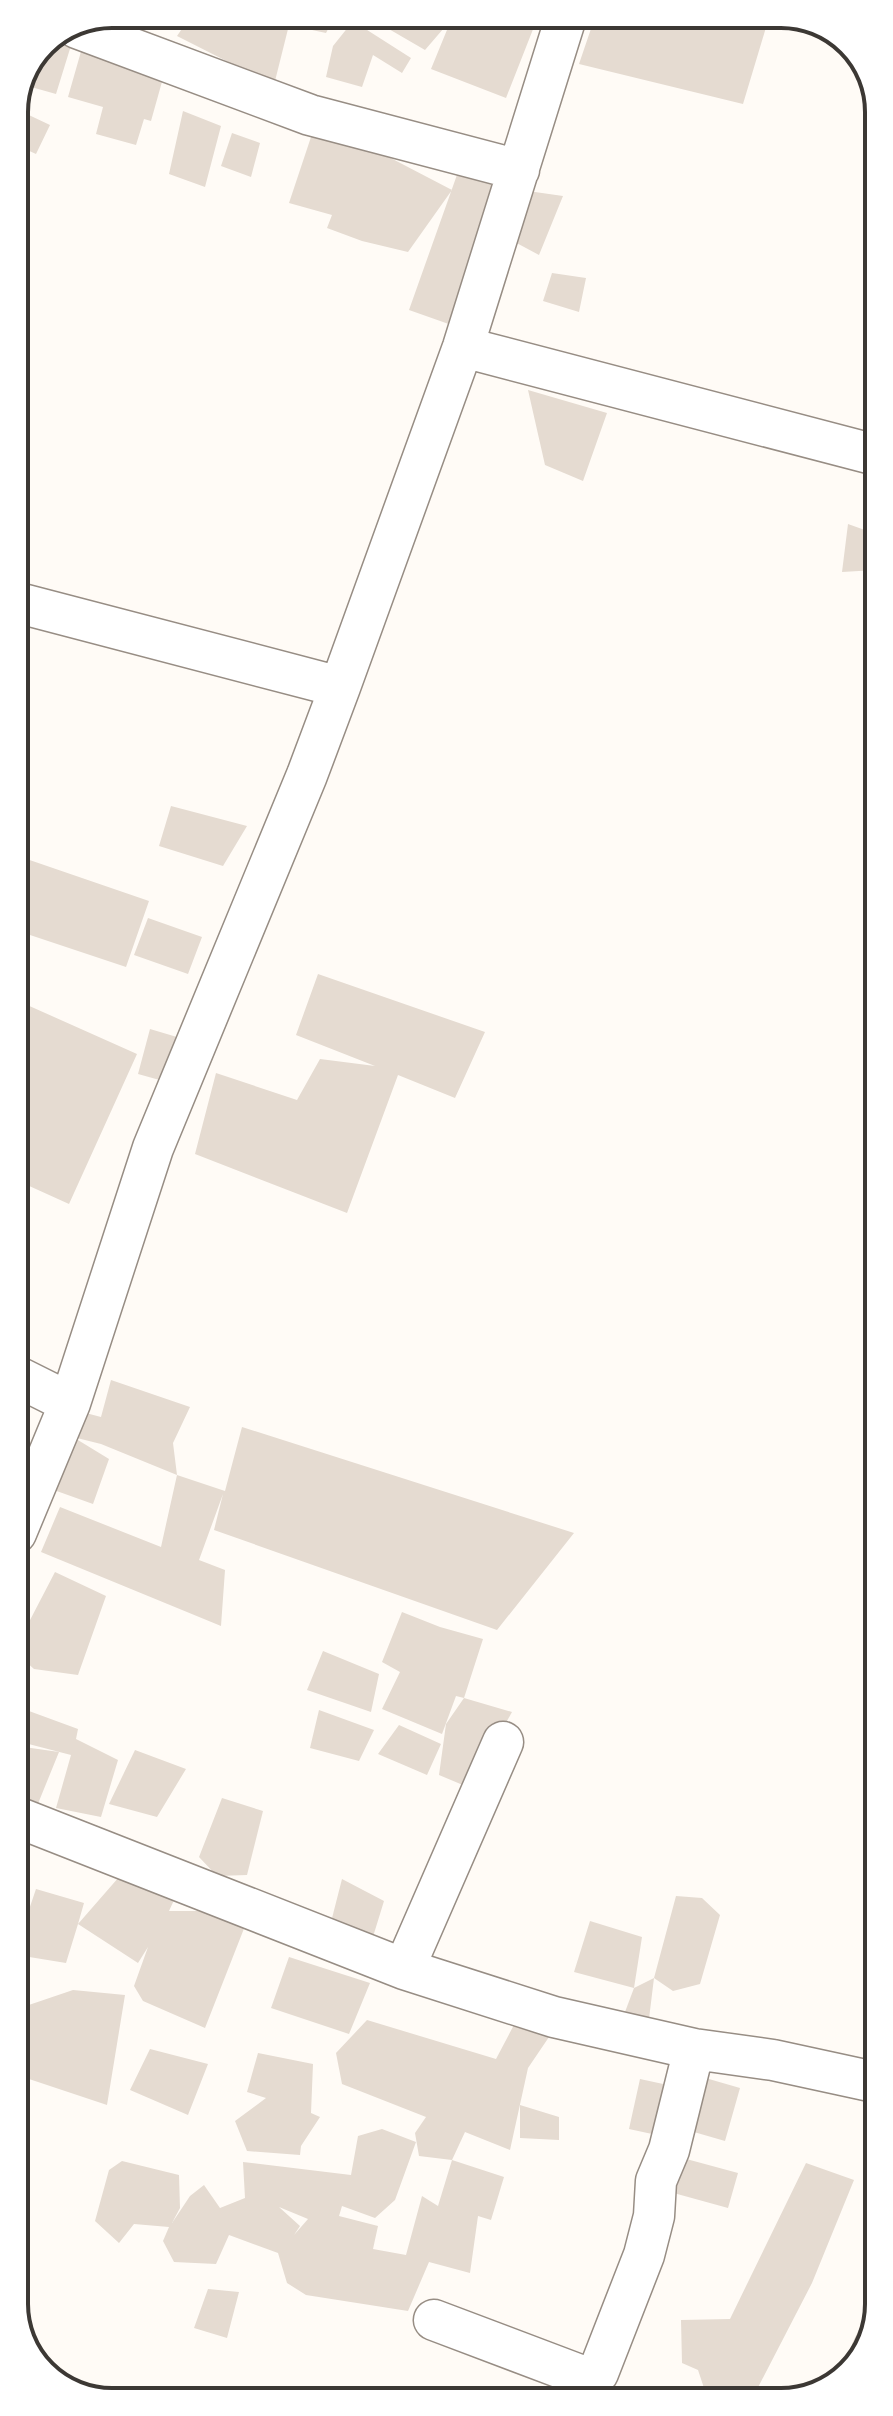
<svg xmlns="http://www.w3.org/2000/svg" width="893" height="2416" viewBox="0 0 893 2416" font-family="Raleway,sans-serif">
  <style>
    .building { fill: #e5dbd1; fill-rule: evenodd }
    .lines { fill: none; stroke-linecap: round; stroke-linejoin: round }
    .street-casing { stroke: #978d84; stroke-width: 43 }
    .street { stroke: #fff; stroke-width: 40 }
    .rim { fill: none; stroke: #3c3834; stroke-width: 4 }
  </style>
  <rect width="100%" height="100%" fill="#fffbf6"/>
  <path class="building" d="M192,14H227L240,19L289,25L274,85L177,36Z
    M263,14H336L326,33L289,25Z
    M363,14H456L425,50Z
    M478,14H539L506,98L431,69L449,25L475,30Z
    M596,14H770L743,104L579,64Z
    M353,21L411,58L402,73L373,55L362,87L326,77L333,46Z
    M60,35L73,39L56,94L24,85L43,42Z
    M82,48L165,71L151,121L144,119L136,145L96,134L103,107L68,97Z
    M14,108L50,125L36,154L14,144Z
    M183,111L221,126L205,187L169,174Z
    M313,131L358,141L452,190L408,252L362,241L327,228L332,215L289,203Z
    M232,133L260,143L251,177L221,166Z
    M14,146L19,147L16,174H14Z
    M458,172L508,189L460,328L409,310Z
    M528,191L563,196L539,255L511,240Z
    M552,273L586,278L579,312L543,301Z
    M528,390L607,413L583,481L545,465Z
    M848,524L876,534V570L842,572Z
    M171,806L247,826L223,866L159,846Z
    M15,855L149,901L126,967L15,930Z
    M148,918L202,937L188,974L134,955Z
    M318,974L485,1032L455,1098L398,1075L347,1213L195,1154L216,1073L297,1100L320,1059L375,1066L296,1035Z
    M16,1000L137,1054L69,1204L16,1180Z
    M150,1029L187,1040L174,1084L138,1074Z
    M111,1380L190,1407L173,1443L177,1475L101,1444L73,1437L109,1459L93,1504L51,1489L82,1412L101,1417Z
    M242,1427L574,1533L497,1630L214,1530L223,1494L199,1560L225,1570L221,1626L41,1552L60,1507L161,1547L177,1475L225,1491Z
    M55,1572L106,1596L78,1675L34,1669L16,1653V1647Z
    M402,1612L440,1627L483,1639L464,1698L456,1696L442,1734L382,1709L400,1672L382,1662Z
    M323,1651L379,1674L371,1712L307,1690Z
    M464,1698L512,1712L470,1788L439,1775L446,1724Z
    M319,1710L374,1730L359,1761L310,1748Z
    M29,1711L78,1729L76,1739L118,1760L101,1817L56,1808L71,1755L17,1741Z
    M399,1725L441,1744L427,1775L378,1754Z
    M17,1746L59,1752L35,1811L17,1805Z
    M135,1750L186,1769L157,1817L109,1804Z
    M222,1798L263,1811L247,1875L217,1876L199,1857Z
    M119,1877L175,1898L169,1911H198L245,1926L205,2028L143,2001L134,1986L148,1947L138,1963L78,1924L66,1963L17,1955V1945L36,1889L84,1903L78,1924Z
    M342,1879L384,1901L372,1940L330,1926Z
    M676,1896L702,1898L720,1915L700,1984L673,1991L654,1978L648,2027L622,2020L634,1988L654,1978Z
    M590,1921L642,1937L634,1988L574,1972Z
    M289,1957L370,1983L349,2034L271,2008Z
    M73,1990L125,1995L107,2105L17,2075V2009Z
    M367,2020L496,2059L516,2021L549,2037L528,2068L510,2150L465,2132L452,2160L419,2156L415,2133L426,2117L342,2084L336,2053Z
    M150,2049L208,2064L188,2115L130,2090Z
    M258,2053L313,2064L311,2113L320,2117L301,2146L300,2155L247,2151L235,2121L266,2098L247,2092Z
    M702,2077L740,2088L725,2141L687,2130Z
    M640,2079L677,2087L666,2137L629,2129Z
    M520,2105L559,2117V2140L520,2138Z
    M382,2129L416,2142L395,2200L375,2218L342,2206L339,2216L378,2226L373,2249L406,2255L422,2196L438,2206L452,2160L504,2177L491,2220L478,2216L470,2273L429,2262L408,2311L306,2295L287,2283L278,2253L229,2235L216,2264L174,2262L163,2241L169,2227L134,2224L119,2243L95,2221L109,2170L122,2161L179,2175L180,2208L172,2223L190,2196L204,2185L220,2208L245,2198L243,2162L351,2175L358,2136ZM279,2207L308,2219L294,2235L300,2226Z
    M679,2157L738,2173L728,2208L670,2192Z
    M806,2163L854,2180L812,2283L752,2399L707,2397L698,2370L682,2363L681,2320L730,2319Z
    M879,2287V2305L863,2352L852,2344Z
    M208,2289L239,2292L227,2338L194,2328Z"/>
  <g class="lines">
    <defs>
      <path id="street" d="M77,28L310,115L519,170
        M463,347L876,455
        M15,602L340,687
        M16,1376L70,1403
        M16,1533L70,1403L153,1148L307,775L340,687L463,347L567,14
        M17,1817L404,1969L554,2017L694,2049L773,2060L879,2083
        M404,1969L503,1742
        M434,2320L585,2377L598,2373L644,2255L654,2216L656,2181L669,2150L694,2049"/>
    </defs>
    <use href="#street" class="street-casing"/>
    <use href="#street" class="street"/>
  </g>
  <path d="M0 0H893V2416H0ZM112 28H781A84 84 0 0 1 865 112V2304A84 84 0 0 1 781 2388H112A84 84 0 0 1 28 2304V112A84 84 0 0 1 112 28Z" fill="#fff" fill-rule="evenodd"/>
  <path class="rim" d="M112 28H781A84 84 0 0 1 865 112V2304A84 84 0 0 1 781 2388H112A84 84 0 0 1 28 2304V112A84 84 0 0 1 112 28Z"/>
</svg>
